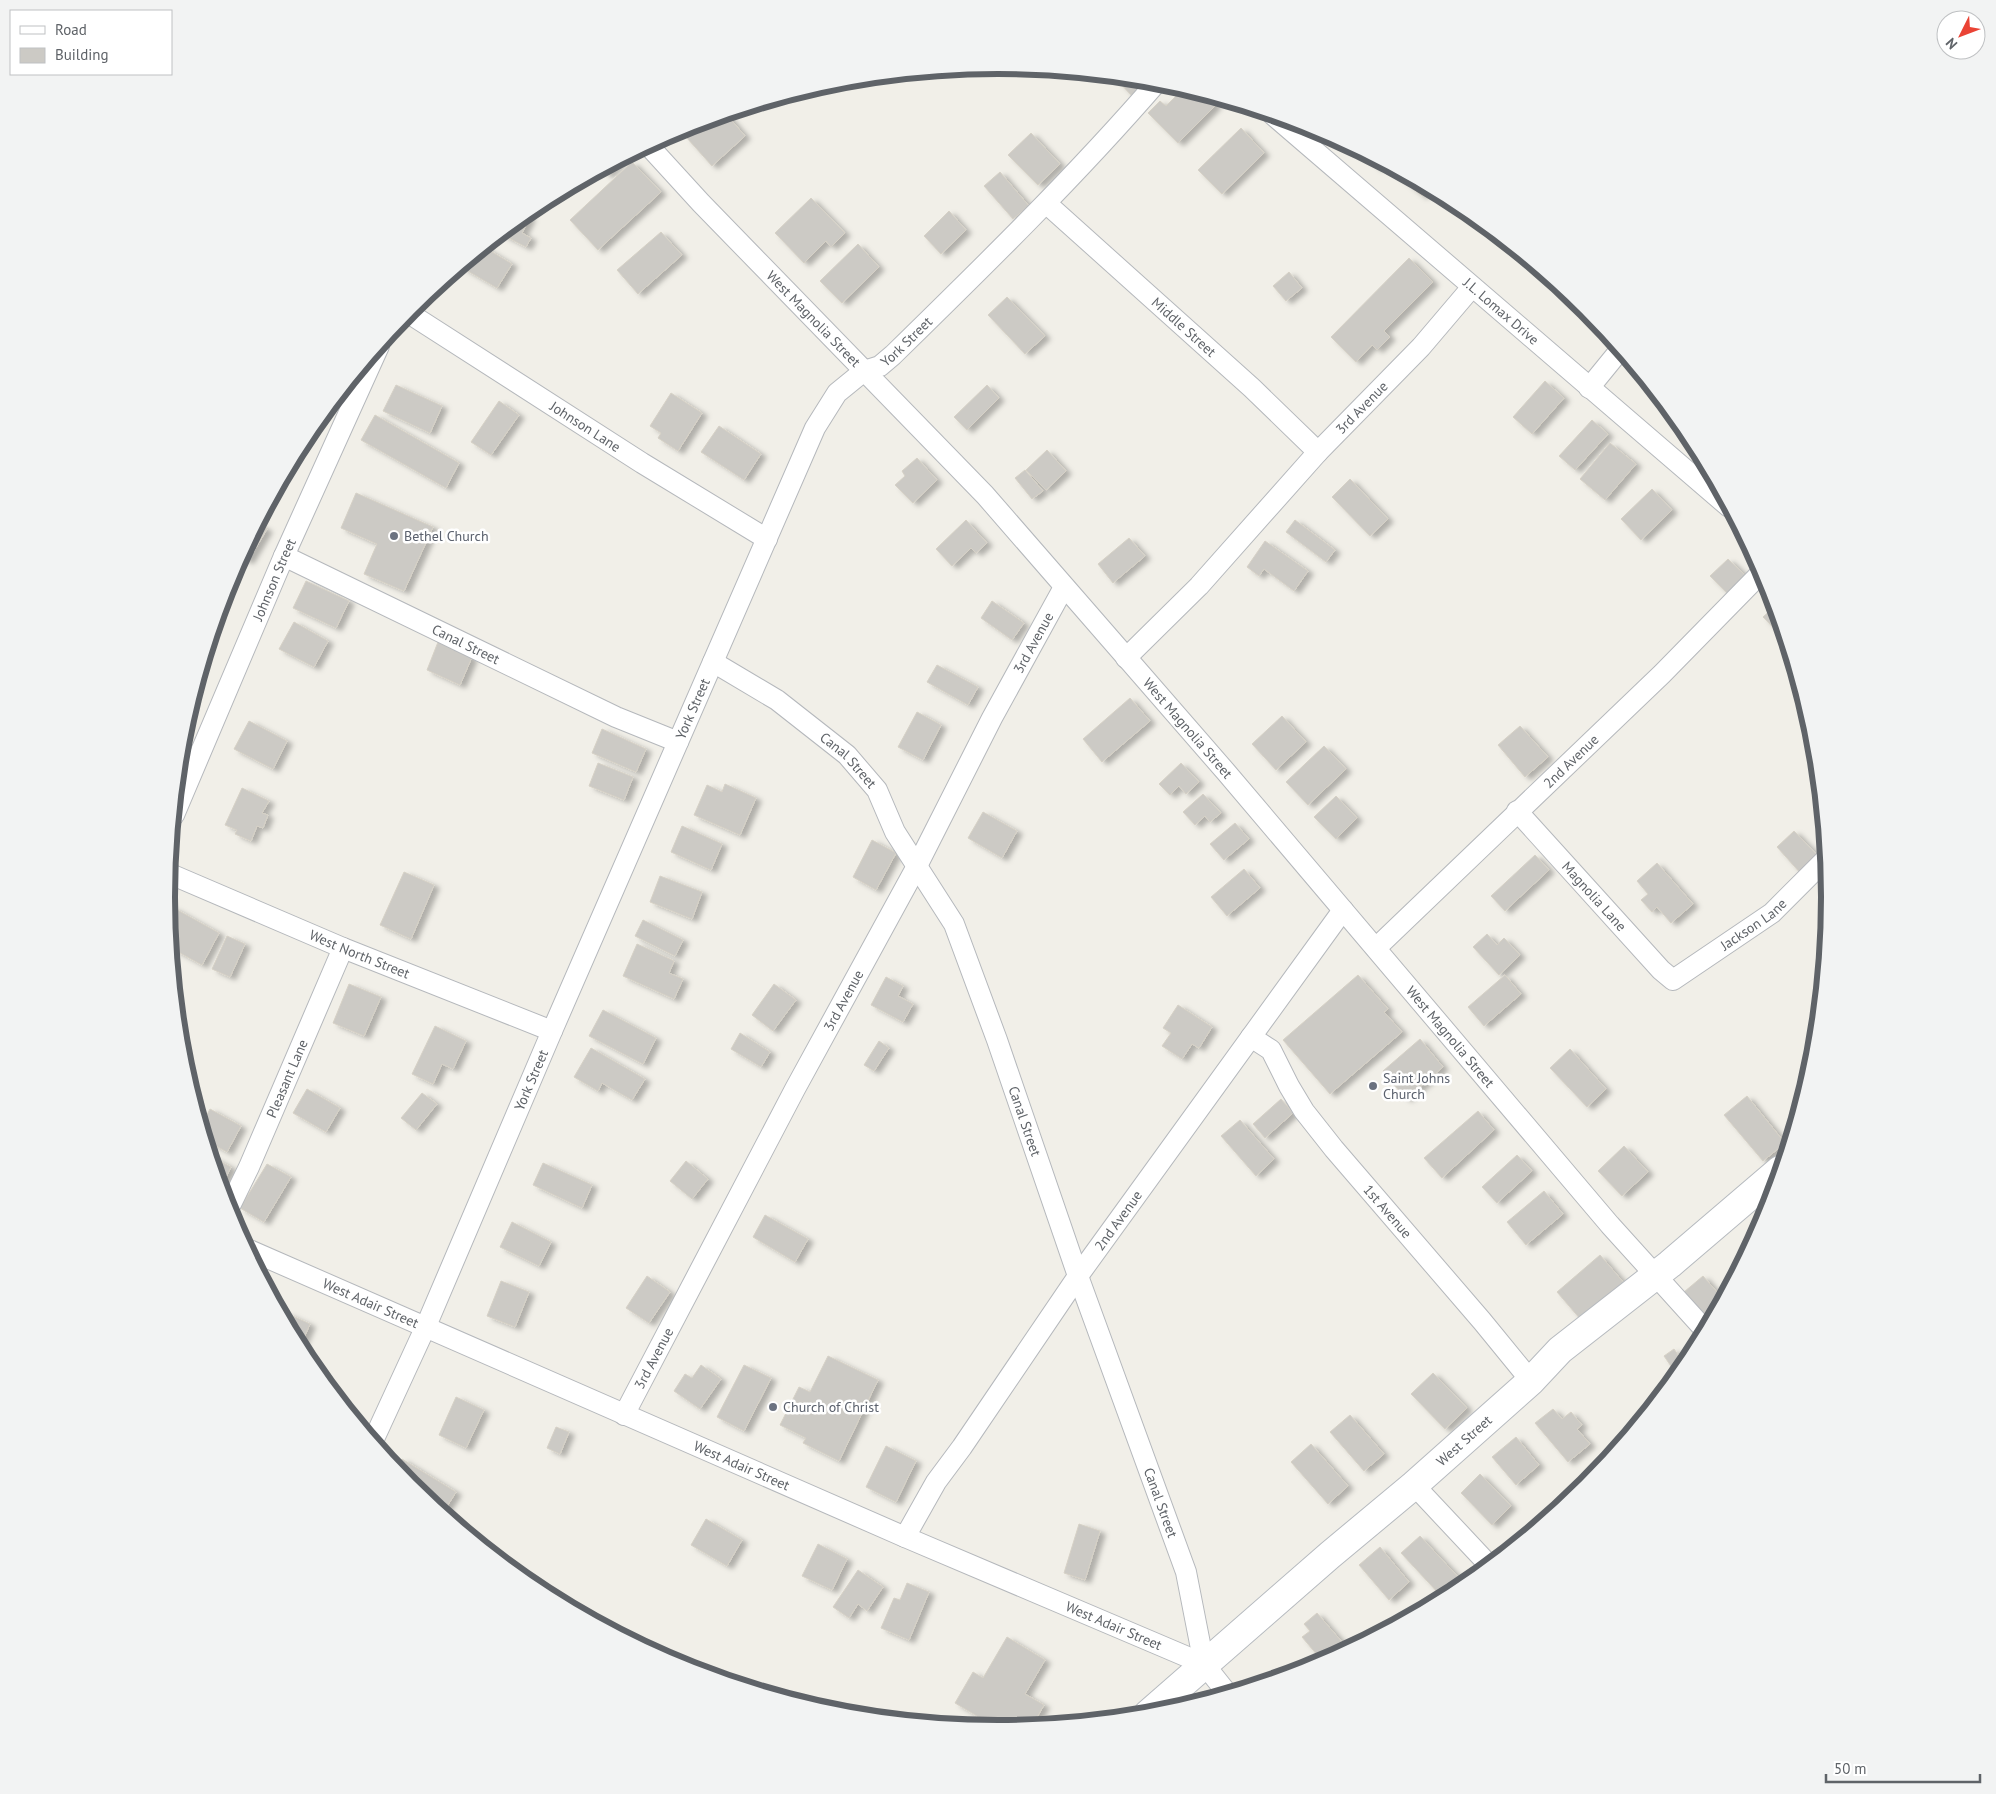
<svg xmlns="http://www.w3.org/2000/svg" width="1996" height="1794" viewBox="0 0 1996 1794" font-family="'PT Sans',sans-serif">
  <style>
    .building { fill: #cccac5; stroke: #d6d1c6; filter: url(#shadow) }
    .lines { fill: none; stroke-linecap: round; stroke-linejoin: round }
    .street-casing { stroke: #b5b8bc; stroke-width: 22 }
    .secondary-casing { stroke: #b6babf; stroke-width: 30 }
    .street { stroke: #fff; stroke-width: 20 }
    .secondary { stroke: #fff; stroke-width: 28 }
    .worship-dot { fill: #6b7280; stroke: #fff; stroke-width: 2 }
    .labels { text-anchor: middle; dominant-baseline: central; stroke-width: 5; stroke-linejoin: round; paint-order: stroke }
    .street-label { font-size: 14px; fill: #5f6368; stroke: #fff }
    .worship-label { font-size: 14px; fill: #5b616d; stroke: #fff; text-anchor: start }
    .rim { fill: none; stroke: #5f6368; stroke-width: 6 }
  </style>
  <defs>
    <filter id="shadow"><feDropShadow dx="5.5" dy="3" stdDeviation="2.5" flood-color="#0004"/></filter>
  </defs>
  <rect width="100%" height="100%" fill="#f1efe8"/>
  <path class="building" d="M1120,77L1147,80L1131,95L1117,80Z
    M1184,88L1205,95L1216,105L1178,143L1148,113L1160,101L1166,106Z
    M726,114L745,136L712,166L686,137L700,124L699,122Z
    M1241,128L1264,153L1222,194L1198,170Z
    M1031,133L1060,164L1038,185L1008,155Z
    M1363,153L1382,163L1377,168Z
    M629,155L607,175L602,170Z
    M632,162L661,192L598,250L570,220Z
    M1394,170L1428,188L1422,196L1393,172Z
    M1000,172L1029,206L1013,219L984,186Z
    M811,198L845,233L831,247L826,241L804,263L775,233Z
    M949,211L966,230L941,254L924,236Z
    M525,214L530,217L522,233L531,238L526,247L501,234Z
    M661,232L682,255L638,294L617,270Z
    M858,244L879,267L842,303L820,281Z
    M484,247L512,264L497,288L461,267Z
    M1409,258L1433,282L1384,331L1390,337L1377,350L1372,345L1356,362L1331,337Z
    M1289,272L1302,288L1286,301L1273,286Z
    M1007,297L1045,336L1025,354L988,315Z
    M1545,381L1564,398L1532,434L1513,417Z
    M396,385L442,406L430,433L383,411Z
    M987,385L999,398L967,430L954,417Z
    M671,393L702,413L678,451L658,438L661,433L650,426Z
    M499,401L519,415L491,455L471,442Z
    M375,415L459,463L446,488L361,440Z
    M1592,420L1608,434L1575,470L1559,456Z
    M719,426L761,454L744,480L701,452Z
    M1610,443L1636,464L1605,500L1580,479Z
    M1047,450L1066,471L1046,490L1026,470Z
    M917,458L937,480L913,503L895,485L905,476L902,471Z
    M1025,470L1043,491L1032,499L1015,478Z
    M1350,479L1388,519L1370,536L1332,497Z
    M1652,489L1672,510L1641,540L1621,519Z
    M356,493L433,527L404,591L364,574L377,544L341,528Z
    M966,520L987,543L976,553L971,548L952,566L936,549Z
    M1295,520L1335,550L1326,562L1286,532Z
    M258,524L267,529L248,561L241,557Z
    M1129,538L1145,556L1113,583L1098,564Z
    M1265,541L1308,571L1294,591L1264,569L1259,576L1247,567Z
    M1728,559L1747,577L1729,595L1710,576Z
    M306,581L349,601L336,628L293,608Z
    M992,601L1024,623L1012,640L981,618Z
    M1775,606L1786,641L1763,617Z
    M294,622L328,641L314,667L279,649Z
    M438,642L472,657L460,685L427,670Z
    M937,665L978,687L968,705L927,682Z
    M1130,698L1150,721L1102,762L1083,739Z
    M917,712L941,725L923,760L898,747Z
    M1282,716L1306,742L1276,770L1252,744Z
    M249,721L287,741L273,769L234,749Z
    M1520,726L1548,757L1525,777L1498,745Z
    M602,729L646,749L636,772L592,753Z
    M1324,746L1346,769L1308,805L1286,782Z
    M598,763L633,777L624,800L589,786Z
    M1181,763L1199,782L1186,794L1179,786L1170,795L1159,784Z
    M725,784L756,798L740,835L694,815L707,785L722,792Z
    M242,788L269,801L262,813L268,815L263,828L257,826L251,841L235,834L237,830L225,825Z
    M1203,794L1221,813L1210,822L1205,816L1195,825L1183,812Z
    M1336,796L1357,818L1336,839L1314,817Z
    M983,812L1017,831L1002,858L968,838Z
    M1235,823L1249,839L1224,860L1210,844Z
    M682,826L722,844L711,870L671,852Z
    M1794,831L1820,858L1802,875L1777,847Z
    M872,840L896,853L876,890L853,877Z
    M1535,855L1549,870L1505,911L1491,896Z
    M1657,863L1693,904L1671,923L1657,907L1652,912L1641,900L1648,894L1637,881Z
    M1244,869L1260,888L1227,916L1211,897Z
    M404,872L434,885L411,939L380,925Z
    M660,876L702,892L692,919L650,902Z
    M172,907L219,933L202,965L171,948L168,915Z
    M643,920L683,940L675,956L635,936Z
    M1487,934L1497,945L1504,938L1520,955L1499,975L1473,947Z
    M227,936L245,944L230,977L212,969Z
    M637,944L674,961L669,973L683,979L674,999L623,976Z
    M1358,975L1388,1009L1384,1012L1402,1032L1330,1094L1283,1040Z
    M1505,975L1521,994L1484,1026L1468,1007Z
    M886,977L903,986L898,996L913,1004L903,1022L871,1005Z
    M349,984L381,997L364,1036L333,1023Z
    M774,984L796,1000L773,1031L752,1015Z
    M1178,1005L1212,1027L1199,1048L1192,1044L1182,1059L1162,1046L1171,1033L1163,1028Z
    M603,1010L656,1038L643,1064L589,1036Z
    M435,1026L466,1041L453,1069L442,1064L433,1084L412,1074Z
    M740,1033L770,1052L761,1067L731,1049Z
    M1420,1039L1443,1067L1406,1099L1383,1071Z
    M879,1041L889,1048L874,1071L864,1065Z
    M591,1048L645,1079L632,1100L602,1083L598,1091L574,1077Z
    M1570,1049L1606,1089L1587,1107L1550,1068Z
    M307,1089L340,1108L326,1132L293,1113Z
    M422,1093L437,1104L416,1130L401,1118Z
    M1747,1096L1785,1143L1763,1161L1724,1115Z
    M1281,1099L1293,1113L1265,1138L1253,1124Z
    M210,1109L241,1126L227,1152L207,1141L202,1124Z
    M1478,1111L1494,1130L1442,1178L1424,1158Z
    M1240,1120L1274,1159L1256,1176L1221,1136Z
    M1624,1146L1648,1172L1622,1196L1598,1171Z
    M1517,1155L1532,1171L1497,1203L1482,1187Z
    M212,1157L231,1167L221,1187Z
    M686,1161L708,1179L692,1199L670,1181Z
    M543,1163L592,1185L582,1208L533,1185Z
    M267,1164L291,1177L264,1222L240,1208Z
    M1544,1191L1563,1214L1526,1245L1507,1222Z
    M765,1215L808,1239L795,1262L753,1237Z
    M512,1222L551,1242L539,1266L500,1247Z
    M1600,1255L1624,1283L1581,1320L1557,1292Z
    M647,1276L670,1292L649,1323L626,1308Z
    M1703,1276L1722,1298L1714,1314L1707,1320L1684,1292Z
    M501,1281L529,1292L515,1327L487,1316Z
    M286,1313L310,1324L300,1347L284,1318Z
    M1674,1349L1685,1365L1677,1375L1664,1356Z
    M828,1356L878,1380L839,1461L803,1443L806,1438L780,1425L799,1387L810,1392Z
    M701,1365L721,1379L700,1409L674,1391L685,1374L692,1378Z
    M744,1365L771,1378L744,1431L717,1417Z
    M1433,1373L1467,1408L1445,1429L1411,1394Z
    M456,1397L484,1410L466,1448L439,1435Z
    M1553,1409L1562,1419L1571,1412L1582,1425L1577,1429L1590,1444L1568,1462L1535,1423Z
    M1350,1415L1384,1454L1364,1471L1330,1432Z
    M556,1427L569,1432L560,1454L547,1448Z
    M1516,1437L1539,1465L1516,1485L1492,1457Z
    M1311,1444L1348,1486L1328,1504L1291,1462Z
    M886,1446L916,1461L896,1502L866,1487Z
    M402,1459L456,1492L443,1513L409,1485L396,1469Z
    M1480,1474L1511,1506L1492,1525L1461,1493Z
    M706,1519L742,1540L727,1566L691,1545Z
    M1079,1524L1100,1531L1085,1580L1064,1573Z
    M1420,1536L1459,1578L1440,1595L1401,1553Z
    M818,1544L847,1559L832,1590L802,1576Z
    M1380,1547L1409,1582L1389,1600L1359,1565Z
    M858,1570L883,1587L867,1611L858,1604L849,1618L833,1607Z
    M907,1583L929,1592L909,1640L881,1628L894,1598L900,1600Z
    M1317,1613L1348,1649L1323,1662L1302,1637L1310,1631L1304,1624Z
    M1007,1637L1045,1660L1025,1694L1044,1705L1032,1726L999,1729L955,1703L973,1672L983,1678Z"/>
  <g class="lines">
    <defs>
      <g id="street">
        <path id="s1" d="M1273,115L1729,507"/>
        <path id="s2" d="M648,145L701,203L985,495L1226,772L1610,1225L1705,1330"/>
        <path id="s3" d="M1047,204L1252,388L1318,452"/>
        <path id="s4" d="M407,312L642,463L767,539"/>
        <path d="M1589,388L1620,350"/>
        <path id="s5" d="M284,556L616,717L678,742"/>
        <path id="s6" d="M1126,658L1199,586L1318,452L1421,347L1472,287"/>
        <path id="s7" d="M713,662L777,700L847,755L877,790L895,832L954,924L997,1040L1078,1276L1186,1572L1204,1664"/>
        <path id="s8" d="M1517,811L1661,970L1673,980L1772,913L1826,859"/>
        <path id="s9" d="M174,815L284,556L379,346"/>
        <path id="s10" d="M168,873L343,948L552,1031"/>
        <path id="s11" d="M1376,948L1662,674L1763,571"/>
        <path id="s12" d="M1251,1037L1271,1050L1289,1086L1304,1111L1334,1149L1482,1321L1531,1381"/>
        <path id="s13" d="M228,1210L249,1167L343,948"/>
        <path id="s14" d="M247,1249L905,1537L1204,1664L1227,1693"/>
        <path id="s15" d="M624,1415L795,1089L917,866L992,718L1064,587"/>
        <path id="s16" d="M373,1441L426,1326L552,1031L815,428L837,393L864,371L880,366L893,355C984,266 1075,177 1158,81"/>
        <path d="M1414,1485L1489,1565"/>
        <path id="s17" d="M905,1537L936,1482L962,1447L1078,1276L1343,910"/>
      </g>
      <g id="secondary">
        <path id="s18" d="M1148,1714L1330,1555L1414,1485L1531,1381L1560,1350L1670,1264L1780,1170"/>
      </g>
    </defs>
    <use href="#street" class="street-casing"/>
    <use href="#secondary" class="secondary-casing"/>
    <use href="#street" class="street"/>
    <use href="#secondary" class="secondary"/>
  </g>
  <g class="worship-dot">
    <circle cx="394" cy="536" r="5"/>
    <circle cx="1373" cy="1086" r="5"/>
    <circle cx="773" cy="1407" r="5"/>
  </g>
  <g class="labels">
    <g class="street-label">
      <text stroke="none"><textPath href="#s1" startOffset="301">J.L. Lomax Drive</textPath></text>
      <text stroke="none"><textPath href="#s2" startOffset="240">West Magnolia Street</textPath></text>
      <text stroke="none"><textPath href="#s3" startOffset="184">Middle Street</textPath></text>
      <text stroke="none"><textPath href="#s16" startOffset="1234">York Street</textPath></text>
      <text stroke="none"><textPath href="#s6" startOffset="344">3rd Avenue</textPath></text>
      <text stroke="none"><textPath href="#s4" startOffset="212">Johnson Lane</textPath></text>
      <text stroke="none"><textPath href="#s9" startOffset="256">Johnson Street</textPath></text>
      <text stroke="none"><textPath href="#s15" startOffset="874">3rd Avenue</textPath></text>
      <text stroke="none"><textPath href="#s5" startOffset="202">Canal Street</textPath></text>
      <text stroke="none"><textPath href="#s16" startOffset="799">York Street</textPath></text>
      <text stroke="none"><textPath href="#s2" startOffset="795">West Magnolia Street</textPath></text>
      <text stroke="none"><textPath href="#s7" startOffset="168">Canal Street</textPath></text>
      <text stroke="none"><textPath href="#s11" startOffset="270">2nd Avenue</textPath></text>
      <text stroke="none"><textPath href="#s8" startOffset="115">Magnolia Lane</textPath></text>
      <text stroke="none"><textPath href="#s8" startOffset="328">Jackson Lane</textPath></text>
      <text stroke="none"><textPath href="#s10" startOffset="208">West North Street</textPath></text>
      <text stroke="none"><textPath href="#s15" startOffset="469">3rd Avenue</textPath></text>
      <text stroke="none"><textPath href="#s2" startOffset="1200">West Magnolia Street</textPath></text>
      <text stroke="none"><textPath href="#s13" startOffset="144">Pleasant Lane</textPath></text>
      <text stroke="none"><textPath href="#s16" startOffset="394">York Street</textPath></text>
      <text stroke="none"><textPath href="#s7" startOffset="574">Canal Street</textPath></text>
      <text stroke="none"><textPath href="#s12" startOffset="224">1st Avenue</textPath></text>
      <text stroke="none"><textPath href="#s17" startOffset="382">2nd Avenue</textPath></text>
      <text stroke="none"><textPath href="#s14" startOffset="135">West Adair Street</textPath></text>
      <text stroke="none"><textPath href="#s15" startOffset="64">3rd Avenue</textPath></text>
      <text stroke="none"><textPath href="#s18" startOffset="418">West Street</textPath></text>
      <text stroke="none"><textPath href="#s14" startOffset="540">West Adair Street</textPath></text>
      <text stroke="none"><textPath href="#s7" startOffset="979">Canal Street</textPath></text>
      <text stroke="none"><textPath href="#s14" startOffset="945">West Adair Street</textPath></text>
    </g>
    <g class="worship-label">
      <text x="404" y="536">Bethel Church</text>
      <text x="1383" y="1078">Saint Johns<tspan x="1383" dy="16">Church</tspan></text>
      <text x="783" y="1407">Church of Christ</text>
    </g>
  </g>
  <path d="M0 0H1996V1794H0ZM175 897a823 823 0 1 1 1646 0a823 823 0 1 1-1646 0Z" fill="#f2f3f3" fill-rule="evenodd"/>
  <path class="rim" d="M175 897a823 823 0 1 1 1646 0a823 823 0 1 1-1646 0Z"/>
  <rect x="10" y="10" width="162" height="65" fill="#ffffff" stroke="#bfc1c3"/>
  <rect x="20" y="26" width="25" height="8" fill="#ffffff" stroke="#bfc1c3"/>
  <text x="55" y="35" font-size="15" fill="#5f6368">Road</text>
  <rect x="20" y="48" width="25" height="15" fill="#cccac5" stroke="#bfc1c3"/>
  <text x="55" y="60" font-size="15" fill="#5f6368">Building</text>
  <g transform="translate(1961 35) rotate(228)"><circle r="24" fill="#ffffff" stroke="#bfc1c3"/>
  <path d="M0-4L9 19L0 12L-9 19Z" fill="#ea4335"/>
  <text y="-8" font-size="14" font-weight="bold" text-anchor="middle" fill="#5f6368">N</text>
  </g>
  <path d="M1826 1774v8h154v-8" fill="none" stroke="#5f6368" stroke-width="2.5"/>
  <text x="1834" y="1774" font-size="15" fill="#5f6368" stroke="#ffffff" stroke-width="4" paint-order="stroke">50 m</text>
</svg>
